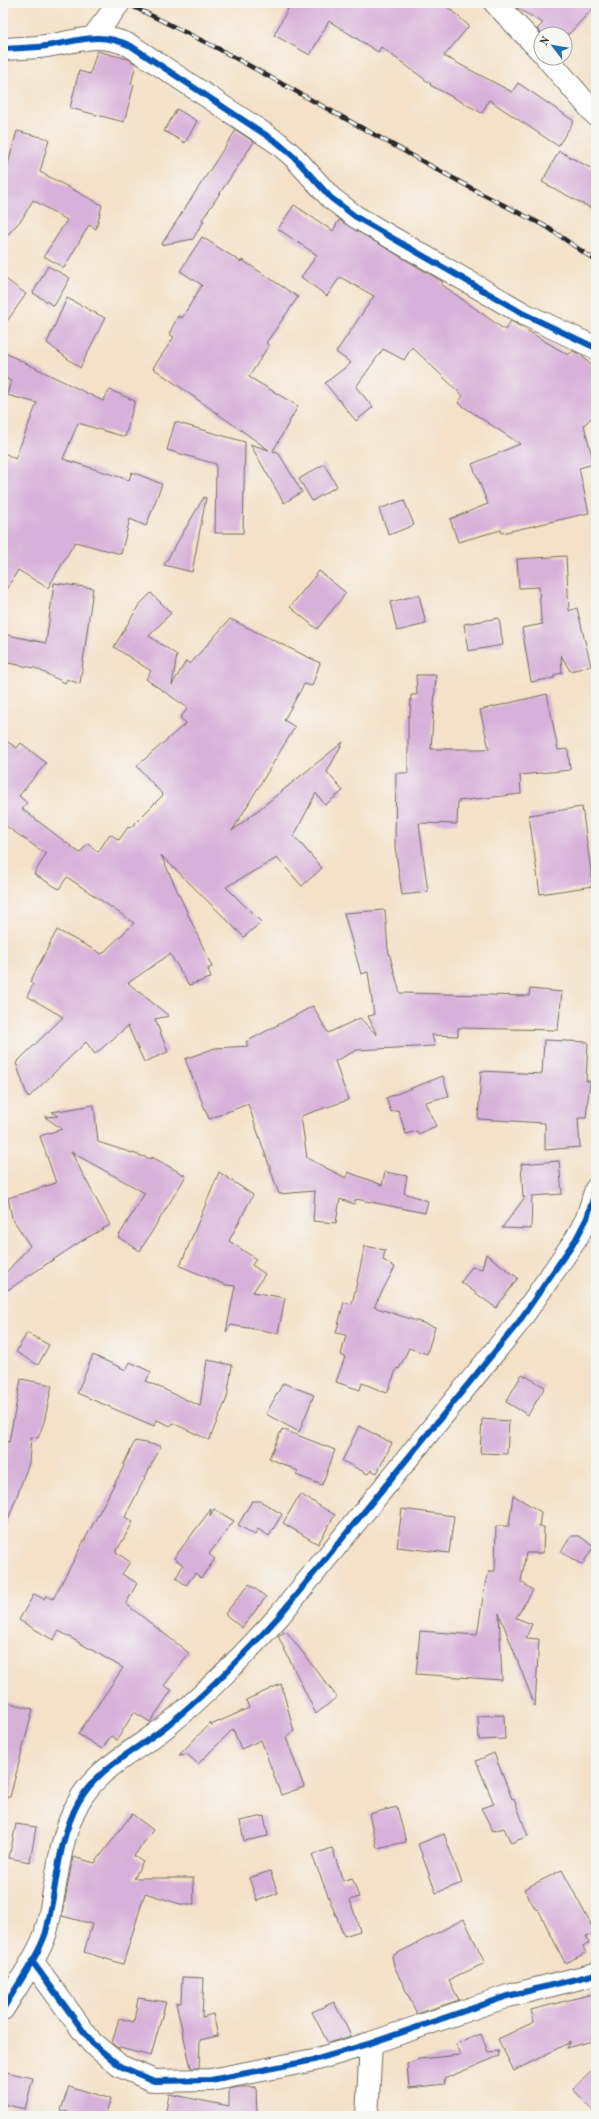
<svg xmlns="http://www.w3.org/2000/svg" width="599" height="2119" viewBox="0 0 599 2119" font-family="'Old Standard TT',serif">
  <style>
    .building { fill: #d7b1d9 }
    .lines { fill: none; stroke-linecap: round; stroke-linejoin: round }
    .minor-casing { stroke: #716b62; stroke-width: 24 }
    .minor { stroke: #fff; stroke-width: 22 }
    .rail-casing { stroke: #2b2b2b; stroke-width: 4.5 }
    .rail { stroke: #f6f6f2; stroke-width: 3; stroke-dasharray: 9; stroke-linecap: butt }
    .cycleway-casing { stroke: #f6f6f2; stroke-width: 8 }
    .cycleway { stroke: #0057b8; stroke-width: 6 }
  </style>
  <rect width="100%" height="100%" fill="#f6f6f2"/>
  <filter id="ink" filterUnits="userSpaceOnUse"><feTurbulence type="fractalNoise" baseFrequency=".025" numOctaves="2"/><feDisplacementMap in="SourceGraphic" scale="8" xChannelSelector="R" yChannelSelector="G"/><feConvolveMatrix kernelMatrix="1 2 1 2 8 2 1 2 1" color-interpolation-filters="sRGB"/></filter>
  <filter id="wash" filterUnits="userSpaceOnUse"><feTurbulence type="fractalNoise" baseFrequency=".012" numOctaves="4" result="noise"/><feDisplacementMap in="SourceGraphic" scale="16" xChannelSelector="R" yChannelSelector="G"/><feGaussianBlur stdDeviation="0.9" result="paint"/><feColorMatrix in="noise" values="0 0 0 0 0 0 0 0 0 0 0 0 0 0 0 0 0 1.4 0 .05"/><feComposite in="paint" operator="in"/></filter>
  <g filter="url(#wash)">
    <rect width="100%" height="100%" fill="#f4e1c8"/>
    <g id="blocks">
      <path class="building" d="M291,3H443L469,26L444,56L512,92L518,83L574,121L558,146L489,100L482,113L430,85L431,84L381,47L378,52L329,21L310,55L274,35Z
        M512,3H596V5L569,34H542L537,29L543,23L517,8Z
        M97,51L128,59L136,64L131,84L134,85L124,122L70,108L79,71L90,74Z
        M177,109L197,121L185,143L164,131Z
        M236,130L254,142L202,220L204,221L193,239L161,245Z
        M17,131L49,139L40,172L102,205L96,229L89,225L64,268L44,256L67,220L33,200L22,219L3,240V182Z
        M559,151L596,171V211L542,182Z
        M294,205L333,231L339,220L443,282L441,284L505,330L511,321L568,355L573,351L581,355L596,370V413L584,425L594,464L579,468L589,513L502,533L501,530L458,542L450,519L488,504L472,464L520,444L458,403L463,396L412,347L404,360L383,349L356,387L373,407L356,421L325,383L351,363L336,352L374,296L340,277L327,296L301,277L317,255L278,229Z
        M202,237L241,262L242,260L298,297L266,343L269,345L249,377L298,406L273,451L278,452L302,492L284,503L250,444L269,450L153,368L174,337L169,334L178,316L182,318L202,285L180,271Z
        M48,266L70,278L54,306L33,293Z
        M3,277L26,294L3,327Z
        M67,298L105,318L80,368L47,343Z
        M3,352L103,401L110,390L135,401L125,437L78,423L63,459L129,480L132,472L162,484L146,526L130,519L121,554L75,542L48,588L18,570L3,595V452L15,459L37,403L7,395L11,381L3,377Z
        M175,422L245,442L243,533H215L216,464L167,450Z
        M324,464L337,486L312,501L299,479Z
        M204,497L206,498L192,572L164,565Z
        M404,500L414,525L389,535L379,509Z
        M566,556L569,611L577,608L591,666L570,671L561,655L562,673L554,675V678L531,682L522,628L543,624L541,620L539,587L519,588L517,559Z
        M319,571L346,593L317,629L290,607Z
        M54,583L93,588L80,684L67,679L65,683L35,668L3,662V634L46,643Z
        M151,593L171,613L149,636L177,655L172,685L186,661L190,664L230,619L320,663L312,686L304,684L284,720L295,727L232,831L343,742L327,772L343,791L325,805L316,793L294,836L322,868L302,886L277,858L226,887L261,922L244,937L161,855L212,967L208,969L211,978L189,985L170,954L128,983L169,1016L155,1019L168,1052L144,1062L128,1026L95,1054L86,1042L28,1098L16,1063L63,1017L27,996L33,985L30,982L57,930L102,954L134,923L67,877L59,889L34,874L46,854L6,826L3,829V739L17,748L21,743L46,763L19,796L27,803L22,809L80,853L88,843L98,852L110,834L119,840L128,827L130,828L163,795L137,766L186,723L180,718L188,708L146,679L151,671L114,647L139,605Z
        M419,595L426,624L397,631L390,602Z
        M499,618L503,645L468,651L464,624Z
        M416,675H436L431,749H489L480,710L547,694L558,750L568,749L570,770L520,775L521,794L458,801L457,824L419,823L428,892L402,895L395,846L396,773H408V716H410L411,695H417Z
        M582,807L593,886L540,894L529,815Z
        M385,910L388,949L400,993L529,996L530,989L562,992L558,1030L458,1028V1036L432,1035L435,1046L357,1050L335,1061L348,1100L301,1116L307,1158L346,1178L348,1172L382,1185L385,1172L407,1176L404,1193L428,1201L425,1213L356,1199L354,1204L340,1199L336,1223L313,1221L315,1191L279,1194L248,1104L209,1119L185,1059L215,1048L248,1046L246,1042L313,1006L328,1033L360,1018L377,1035L368,1016L374,1015L368,972L361,974L344,913Z
        M544,1040L588,1042L586,1081H590L586,1118H578L580,1147L545,1150V1123L478,1119L481,1071L542,1074Z
        M443,1076L449,1096L425,1102L436,1126L418,1134L417,1131L406,1134L398,1110L391,1112L386,1098Z
        M94,1105L98,1142L151,1159L152,1157L186,1176L140,1251L118,1237L145,1193L71,1152L110,1225L83,1240L3,1293V1276L30,1246L12,1218L8,1198L56,1183L40,1136L62,1129L45,1117L58,1116L52,1112Z
        M559,1161L562,1194L532,1196L531,1229L502,1228L525,1197H523L521,1164Z
        M219,1172L253,1195L229,1241L256,1259L252,1265L265,1274L253,1292L285,1298L278,1333L231,1325L226,1332L235,1286L226,1285L180,1266Z
        M365,1246L385,1250L383,1260L395,1267L374,1307L435,1327L427,1354L409,1348L399,1369L397,1368L387,1393L362,1383L360,1390L336,1382L345,1357L341,1355L346,1335L336,1333L344,1302L352,1304Z
        M486,1254L518,1278L496,1308L461,1282L472,1267L482,1269Z
        M27,1333L49,1345L38,1365L16,1352Z
        M93,1355L126,1370L130,1362L151,1372L146,1381L200,1406L207,1360L232,1365L227,1398L209,1440L173,1423L171,1426L157,1420L154,1426L77,1393Z
        M522,1374L545,1387L528,1415L506,1402Z
        M21,1379L52,1385L44,1422L38,1438L31,1437L29,1463L5,1528H3V1441L9,1442Z
        M283,1383L314,1395L299,1432L266,1414Z
        M482,1419L509,1421L507,1454L480,1453Z
        M359,1426L392,1443L377,1473L371,1470L368,1474L342,1461Z
        M282,1429L335,1450L322,1485L296,1475L298,1471L269,1458Z
        M135,1441L161,1446L125,1517L133,1522L116,1552L130,1562L122,1574L137,1583L126,1604L189,1653L164,1686L172,1690L150,1722L134,1712L117,1740L111,1736L102,1749L78,1734L123,1668L59,1631L53,1640L19,1620L34,1594L44,1599L46,1596L53,1599L124,1466L123,1465Z
        M300,1494L335,1515L318,1544L283,1523Z
        M513,1495L541,1512L539,1527H544L543,1553H526L521,1582L533,1590L516,1618L532,1624L526,1638L539,1639L535,1706L499,1613L502,1680L416,1674L420,1631L477,1635L486,1579L487,1580L489,1571H495L496,1526H509Z
        M252,1501H260L282,1514L269,1536L258,1529L255,1535L238,1525Z
        M211,1509L210,1516L214,1509L234,1521L209,1554L215,1559L201,1578L195,1573L186,1585L176,1578L183,1565L174,1558Z
        M402,1509L454,1516L449,1553L397,1547Z
        M571,1536H579L594,1546L582,1565L561,1552Z
        M249,1584L266,1597L242,1628L225,1614Z
        M286,1631L337,1697L316,1714L278,1636Z
        M281,1684L294,1731L286,1737L304,1787L281,1795L261,1740L241,1749L233,1729L198,1764L187,1754L179,1755L211,1722V1725L249,1708L246,1700Z
        M3,1701L33,1709L10,1797H3Z
        M504,1715L505,1739L479,1740L478,1716Z
        M494,1753L512,1799L514,1798L528,1836L511,1843L504,1828L493,1831L481,1808L494,1804L476,1761Z
        M397,1807L406,1842L377,1848L369,1814Z
        M132,1814L153,1830L134,1856L143,1862L134,1878H193L194,1904H180L145,1893L123,1964L84,1952L92,1924L62,1916L73,1857L95,1863Z
        M264,1816L268,1836L244,1841L240,1821Z
        M16,1824L36,1827L30,1862L9,1858Z
        M444,1834L462,1883L436,1893L418,1844Z
        M332,1848L343,1881L352,1878L359,1897L350,1900L360,1931L344,1936L312,1855Z
        M562,1870L596,1934L586,1936L589,1943L583,1947L586,1953L565,1963L538,1909L536,1910L524,1889Z
        M270,1871L278,1893L257,1901L249,1878Z
        M464,1919L485,1963L449,1980L459,2000L417,2014L394,1966L392,1956Z
        M182,1977L204,1978L202,2017L213,2014L218,2036L200,2040L199,2068H191L176,2003H181Z
        M596,1993V2040L566,2048L570,2042L514,2071L498,2039L534,2022L531,2010Z
        M138,1998L166,2002L151,2056L116,2047L112,2043L119,2018L134,2022Z
        M334,2002L351,2036L328,2043L312,2012Z
        M481,2034L488,2052L498,2051L499,2056L444,2079L445,2084L409,2088L407,2064L419,2059L460,2055L456,2044Z
        M596,2067V2114L573,2089Z
        M6,2072L33,2078L25,2109L3,2104V2085Z
        M69,2086L111,2099L105,2116H80L61,2110Z
        M239,2087H256L257,2116H165L169,2094L229,2106V2089Z"/>
    </g>
  </g>
  <g filter="url(#ink)">
    <use href="#blocks" fill-opacity="0" stroke="#716b62" stroke-width="1"/>
    <g class="lines">
      <defs>
        <path id="minor" d="M495,3L541,51
          M94,36L119,3
          M3,49C17,48 32,48 46,46C80,41 98,31 131,46L278,143L294,157L331,198L356,217L524,314L596,348
          M547,58L596,115
          M32,1961L92,2043L120,2066L154,2081L211,2080L314,2060L371,2043L508,1996L596,1974
          M3,2009C16,1987 39,1955 46,1932C57,1889 57,1842 78,1803C98,1766 138,1750 169,1724C208,1692 245,1654 279,1616L518,1323L576,1239L587,1218L596,1189
          M367,2116L371,2043"/>
      </defs>
      <use href="#minor" class="minor-casing"/>
      <use href="#minor" class="minor"/>
      <defs>
        <path id="rail" d="M126,3L219,49L480,193L547,227L596,261"/>
      </defs>
      <use href="#rail" class="rail-casing"/>
      <use href="#rail" class="rail"/>
      <defs>
        <path id="cycleway" d="M3,49C17,48 32,48 46,46C80,41 98,31 131,46L278,143L294,157L331,198L356,217L524,314L596,348
          M32,1961L92,2043L120,2066L154,2081L211,2080L314,2060L371,2043L508,1996L596,1974
          M3,2009C16,1987 39,1955 46,1932C57,1889 57,1842 78,1803C98,1766 138,1750 169,1724C208,1692 245,1654 279,1616L518,1323L576,1239L587,1218L596,1189"/>
      </defs>
      <use href="#cycleway" class="cycleway-casing"/>
      <use href="#cycleway" class="cycleway"/>
    </g>
  </g>
  <rect width="599" height="2119" fill="none" stroke="#f6f6f2" stroke-width="16"/>
  <g transform="translate(553 46) rotate(301)"><circle r="19" fill="#f6f6f2" stroke="#a5a5a2"/>
  <path d="M0-3L7 15L0 10L-7 15Z" fill="#1f6fb2"/>
  <text y="-6" font-size="11" font-weight="bold" text-anchor="middle" fill="#2b2b2b">N</text>
  </g>
</svg>
